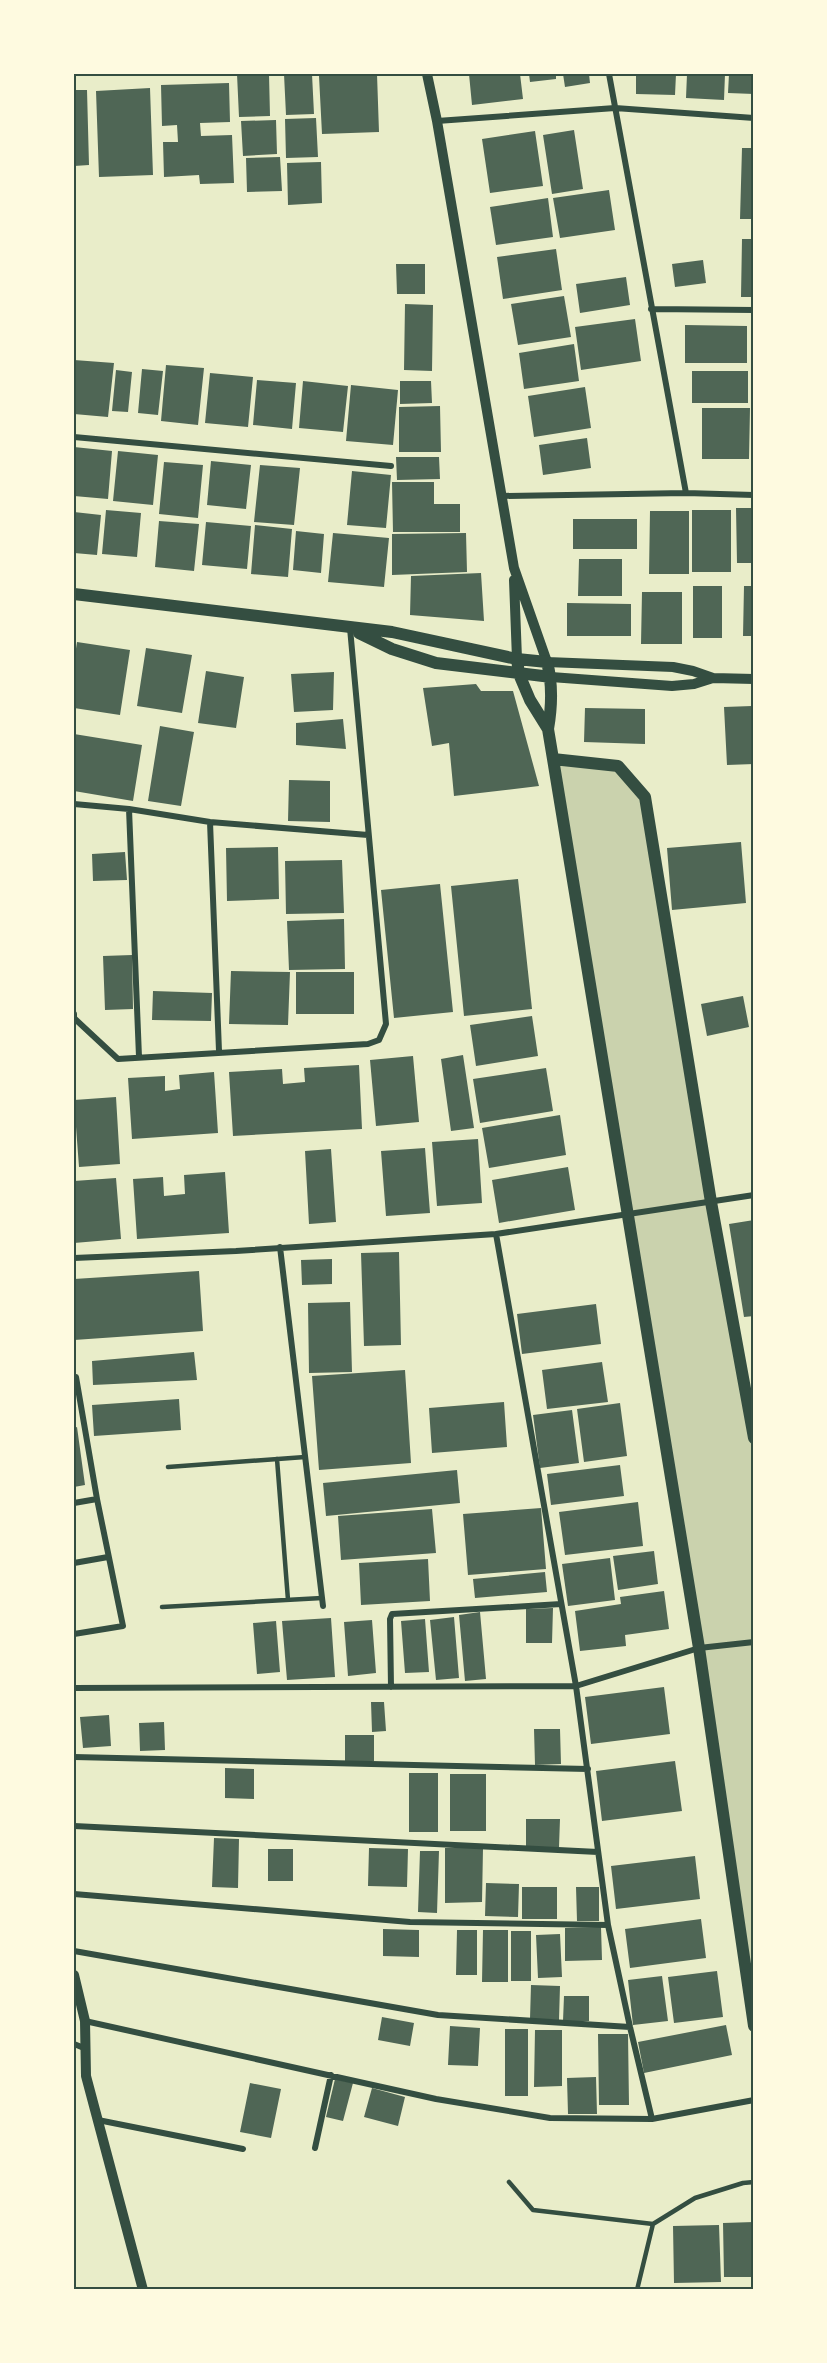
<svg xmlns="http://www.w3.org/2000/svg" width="827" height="2363" viewBox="0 0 827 2363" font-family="'Exo 2',sans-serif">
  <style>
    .green { fill: #cad2ad }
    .building { fill: #4f6655 }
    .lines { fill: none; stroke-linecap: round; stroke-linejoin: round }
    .service { stroke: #344e41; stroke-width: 4.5 }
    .minor { stroke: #344e41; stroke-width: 6 }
    .tertiary { stroke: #344e41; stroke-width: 10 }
    .secondary { stroke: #344e41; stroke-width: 12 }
    .neatline { fill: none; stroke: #344e41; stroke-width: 2 }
  </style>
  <rect width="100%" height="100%" fill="#e9edc9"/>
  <path class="green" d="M553,759L618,766L645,797L753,1438V2026Z"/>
  <path class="building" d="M237,74H269L270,116L239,117Z
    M284,74H312L314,114L286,115Z
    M377,74L379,132L322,134L319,76Z
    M469,74H520L523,99L472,105Z
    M529,74H556V79L530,82Z
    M563,74H589L590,83L565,87Z
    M636,74H676L675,95L636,94Z
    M687,74H725L724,100L686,98Z
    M729,74H754V94L728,93Z
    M229,83L230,122L200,123L201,136L232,135L234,183L200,184L199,175L164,177L163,142H178L177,125L162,126L161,85Z
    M150,88L153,175L99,177L96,91Z
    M74,90H87L89,165L74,166Z
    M316,118L318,157L286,158L285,119Z
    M276,120L277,154L243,156L241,121Z
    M574,130L583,189L552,194L543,135Z
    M535,131L543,186L490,193L482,139Z
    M742,148H754V219H740Z
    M280,157L282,191L247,192L246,158Z
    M321,162L322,203L288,205L287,163Z
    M609,190L615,230L560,238L553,198Z
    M548,198L553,237L496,245L490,207Z
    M742,239H754V297H741Z
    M556,249L562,290L503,299L497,257Z
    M703,260L706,283L675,287L672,264Z
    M396,264H425V294H397Z
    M626,277L630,305L580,313L576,284Z
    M564,296L571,337L518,345L511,304Z
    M405,304L433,305L432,371L404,370Z
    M635,319L641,361L581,370L575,327Z
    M685,325L747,326V363H685Z
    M574,344L579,381L524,389L519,353Z
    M74,360L114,363L108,417L74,414Z
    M166,365L204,368L198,425L161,421Z
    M142,369L163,371L158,415L138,413Z
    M116,370L132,372L128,412L112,411Z
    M692,371H748V403H692Z
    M210,373L253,377L248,427L205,423Z
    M257,380L296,383L292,429L253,425Z
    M303,381L348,386L343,432L299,428Z
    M400,381H431L432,403L400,404Z
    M351,385L398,390L393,445L346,441Z
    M585,387L591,428L534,437L528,396Z
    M440,406L441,452H399V407Z
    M702,408H750L749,459H702Z
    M587,438L591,468L543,475L539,445Z
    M74,447L112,451L108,499L74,496Z
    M118,451L158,455L153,505L113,501Z
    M396,457H439L440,479L397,480Z
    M211,461L251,465L246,509L207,505Z
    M164,462L203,465L198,518L159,514Z
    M260,465L300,468L294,525L254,522Z
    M352,471L391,475L386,528L347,525Z
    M392,482H434V504H460V532H393Z
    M736,508H754V563H737Z
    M106,510L141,513L137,557L102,554Z
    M692,510H731V572H692Z
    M650,511H689V574H649Z
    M74,512L101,515L97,555L74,553Z
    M573,519H637V549H573Z
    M159,521L199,524L194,571L155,567Z
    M206,522L251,526L247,569L202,565Z
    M255,525L292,529L288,577L251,574Z
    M296,531L324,534L321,573L293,570Z
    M333,533L389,538L384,587L328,582Z
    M466,533L467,572L392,575V534Z
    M579,559H622V596H578Z
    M481,573L484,621L410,615L411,576Z
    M693,586H722V638H693Z
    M744,586H754V636H743Z
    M642,592H682V644H641Z
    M567,603L631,604V636H567Z
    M77,642L130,650L120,715L74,708V662Z
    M146,648L192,655L182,713L137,706Z
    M206,671L244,677L236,728L198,723Z
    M334,672L333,710L294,712L291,674Z
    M476,684L481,691H513L539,786L454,796L449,743L432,746L423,688Z
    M752,706L754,764L727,765L724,707Z
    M585,708L645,709V744L584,742Z
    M343,719L346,749L296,745V723Z
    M160,726L194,732L181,806L148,801Z
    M74,734L142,745L133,801L74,791Z
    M289,780L330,781V822L288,821Z
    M741,842L746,903L672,910L667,848Z
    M278,847L279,899L227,901L226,848Z
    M125,852L127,880L93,881L92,854Z
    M342,860L344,913L286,914L285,861Z
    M518,879L532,1009L464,1016L451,886Z
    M440,884L453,1012L394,1018L381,890Z
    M344,919L345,969L289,970L287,921Z
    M132,955L133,1009L105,1010L103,956Z
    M231,971L290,972L288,1025L229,1024Z
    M296,972H354V1014H296Z
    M153,991L212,993L211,1021L152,1020Z
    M743,996L749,1027L707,1036L701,1004Z
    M532,1016L538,1056L476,1066L470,1025Z
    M463,1055L474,1128L451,1131L441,1059Z
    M413,1056L419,1122L376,1126L370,1060Z
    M359,1065L362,1129L233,1136L229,1072L282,1069L283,1084L305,1082L304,1068Z
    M546,1068L553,1111L480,1123L473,1079Z
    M214,1072L218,1133L132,1139L128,1078L165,1076V1091L180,1089L179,1075Z
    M116,1097L120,1164L79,1167L74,1100Z
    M560,1115L566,1155L489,1168L482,1128Z
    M478,1139L482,1203L437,1206L432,1142Z
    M425,1148L430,1213L386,1216L381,1151Z
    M331,1149L336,1222L309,1224L305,1151Z
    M568,1167L575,1210L499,1223L492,1180Z
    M225,1172L229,1233L137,1239L133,1179L163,1177L164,1196L185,1194L184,1175Z
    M116,1178L121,1239L74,1243V1181Z
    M754,1220V1316L744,1317L729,1224Z
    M399,1252L401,1345L364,1346L361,1253Z
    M332,1259V1284L302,1285L301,1260Z
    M199,1271L203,1331L74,1340V1279Z
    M350,1302L352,1372L309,1373L308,1303Z
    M596,1304L601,1344L522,1354L517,1314Z
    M194,1352L197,1380L93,1385L92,1361Z
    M602,1362L608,1402L547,1409L542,1370Z
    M405,1370L411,1463L319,1470L312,1376Z
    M179,1399L181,1430L94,1436L92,1405Z
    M504,1402L507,1447L432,1453L429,1408Z
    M620,1403L627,1456L584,1462L577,1409Z
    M572,1410L579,1463L540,1468L533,1415Z
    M77,1427L85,1485L74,1487V1428Z
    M620,1465L624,1496L551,1505L547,1474Z
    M457,1470L460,1503L326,1516L323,1483Z
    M638,1502L643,1546L565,1555L559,1512Z
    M541,1508L546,1569L468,1575L463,1514Z
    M432,1509L436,1553L341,1560L338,1516Z
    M654,1551L658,1584L618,1590L613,1556Z
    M610,1558L615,1600L568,1606L562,1564Z
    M428,1559L430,1601L361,1605L359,1563Z
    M545,1572L547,1592L475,1598L473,1579Z
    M664,1591L669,1629L625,1635L626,1646L580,1651L575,1611L621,1604L620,1597Z
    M553,1608L552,1643H526V1609Z
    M480,1612L486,1679L465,1681L459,1615Z
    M454,1617L459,1678L436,1680L430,1620Z
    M331,1618L335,1677L287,1680L282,1621Z
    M425,1619L429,1672L405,1673L401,1621Z
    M372,1620L376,1673L348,1676L344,1622Z
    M276,1621L280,1672L257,1674L253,1623Z
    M664,1687L670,1734L591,1744L585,1697Z
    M371,1702H384L386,1731L372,1732Z
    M109,1715L111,1746L83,1748L80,1717Z
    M164,1722L165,1750L140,1751L139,1723Z
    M534,1729H560L561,1764L535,1765Z
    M345,1735H374V1761H345Z
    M675,1761L682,1811L602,1821L596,1771Z
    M225,1768L254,1769V1799L225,1798Z
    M409,1773H438V1832H409Z
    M450,1774H486V1831H450Z
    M526,1819H560L559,1847H526Z
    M214,1838L239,1839L238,1888L212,1887Z
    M369,1848L408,1849L407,1887L368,1886Z
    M445,1848H483L482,1902L445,1903Z
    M268,1849H293V1881H268Z
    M420,1851H439L437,1913L418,1912Z
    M695,1856L700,1899L616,1909L611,1866Z
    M486,1883L519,1884L518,1917L485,1916Z
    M522,1887H557V1919H522Z
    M576,1887H599V1921H577Z
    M701,1919L706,1958L630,1968L625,1929Z
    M601,1927L602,1960L565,1961V1928Z
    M383,1929L419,1930V1957L383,1956Z
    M457,1930H477V1975H456Z
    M483,1930H508V1982H482Z
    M511,1931H531V1981H511Z
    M560,1934L562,1977L538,1978L536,1935Z
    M717,1971L723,2017L674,2023L668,1977Z
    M662,1976L668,2021L633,2025L628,1980Z
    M531,1985L560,1986L559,2020L530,2019Z
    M564,1996H589V2021H563Z
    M382,2017L414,2023L410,2046L378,2040Z
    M726,2025L732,2055L644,2073L638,2042Z
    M450,2026L480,2028L478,2066L448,2065Z
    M505,2029H528V2096H505Z
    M535,2030H562V2086L534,2087Z
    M598,2034H628L629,2105H599Z
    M596,2077L597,2114H568L567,2078Z
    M335,2079L353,2083L343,2121L326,2117Z
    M250,2083L281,2089L271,2138L240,2132Z
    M372,2088L405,2097L398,2126L364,2117Z
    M754,2222V2277H724L723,2223Z
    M719,2225L721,2282L674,2283L673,2226Z"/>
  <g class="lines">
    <path class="service" d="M277,1459L288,1600
      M168,1467L305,1457
      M162,1607L322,1598
      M509,2182L533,2210L653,2224L695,2198L743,2183L754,2182
      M637,2290L653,2224"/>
    <path class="minor" d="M609,74L686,493
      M437,121L615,108L754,118
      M651,309L754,310
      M74,437L391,466
      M501,496L686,493L754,495
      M74,804L129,809L210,822L368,835
      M129,809L139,1057
      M210,822L219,1051
      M74,1014V1018L118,1059L368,1044L379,1040L386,1024L350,628
      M496,1234L576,1686L608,1925L630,2027L652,2119
      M280,1247L323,1606
      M74,1258L236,1251L496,1234L754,1195
      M74,1503L97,1499
      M74,1563L108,1557
      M74,1634L123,1626L97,1499L76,1377
      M391,1687L390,1619L392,1614L561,1604
      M74,1688L576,1686L699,1648L754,1642
      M74,1757L588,1769
      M74,1826L598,1852
      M74,1894L410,1922L608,1925
      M74,1951L438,2015L630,2027
      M85,2021L436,2099L550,2118L652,2119L754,2100
      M74,2044L84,2048
      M98,2120L243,2149
      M315,2148L331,2075"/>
    <path class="tertiary" d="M427,74L437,121L514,568L547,662L673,667L693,671L713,678
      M514,580L517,659
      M551,677L672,686L694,684L713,678L754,679
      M74,1975L85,2021L86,2076L143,2290"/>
    <path class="secondary" d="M74,594L392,632L517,659L547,662C553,685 552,706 548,729
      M359,633L392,649L436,663L551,677
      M517,659L519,674L530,700L548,729L553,759L699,1648L754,2026
      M553,759L618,766L645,797L711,1202L754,1438"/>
  </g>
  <rect width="827" height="2363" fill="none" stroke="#fefae0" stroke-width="150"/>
  <rect x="75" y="75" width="677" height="2213" class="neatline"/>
</svg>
